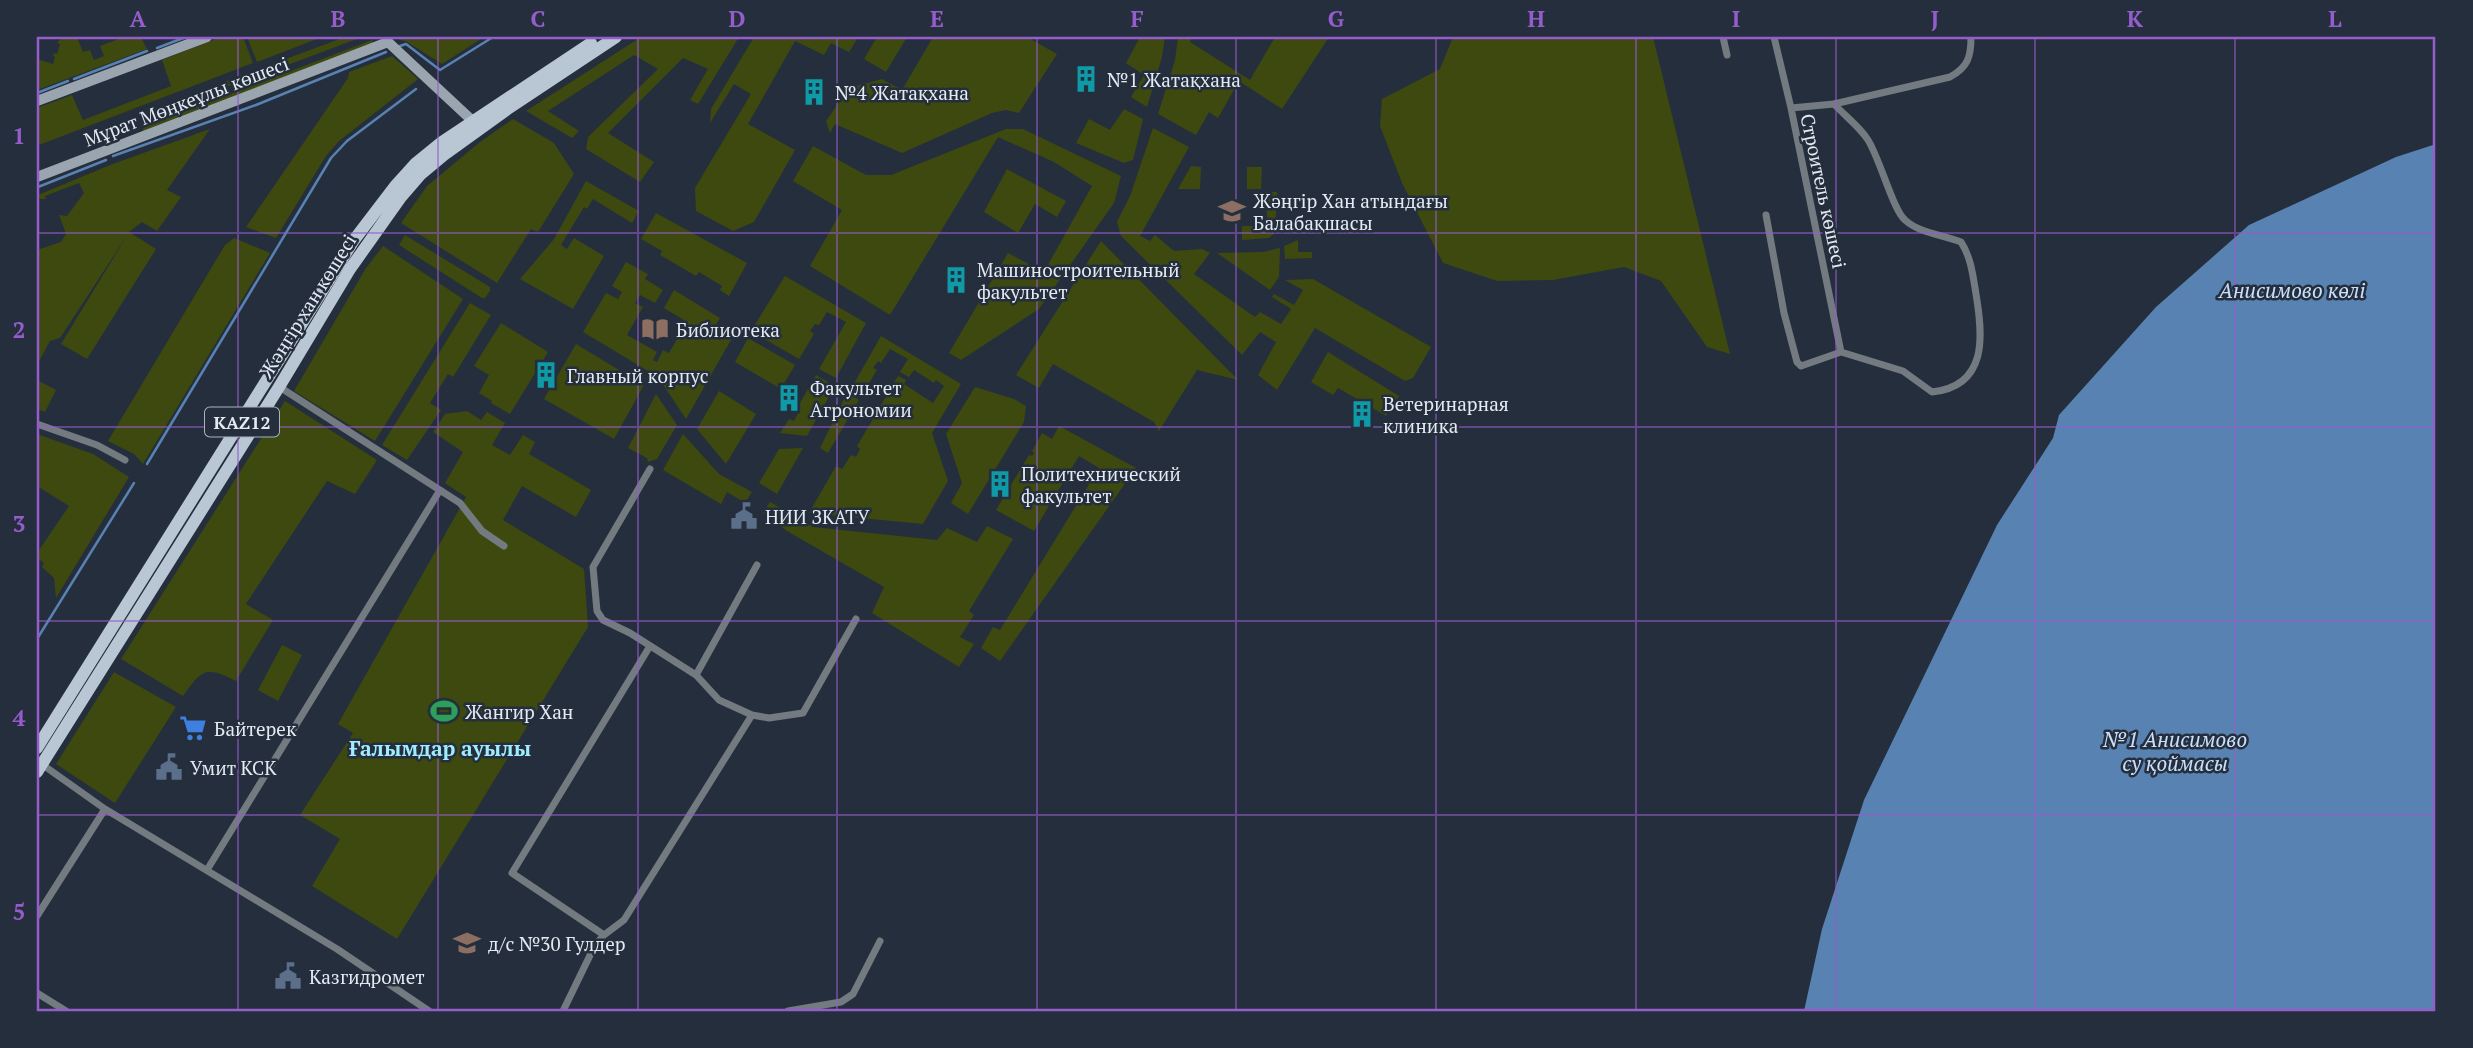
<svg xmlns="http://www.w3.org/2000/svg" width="2473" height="1048" viewBox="0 0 2473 1048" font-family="'PT Serif',serif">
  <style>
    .green { fill: #3d490f }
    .water { fill: #5882b1 }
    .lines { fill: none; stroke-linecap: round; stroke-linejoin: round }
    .stream { stroke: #5882b1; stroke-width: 2.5 }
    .minor { stroke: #737a80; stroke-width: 7 }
    .secondary { stroke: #9aa5af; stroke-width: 10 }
    .primary { stroke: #b9c6d4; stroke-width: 12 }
    .grid { fill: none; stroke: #955ccc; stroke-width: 2; stroke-opacity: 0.55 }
    .labels { text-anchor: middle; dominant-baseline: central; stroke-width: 5; stroke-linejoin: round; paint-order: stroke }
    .shield { fill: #252e3c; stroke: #abb2bc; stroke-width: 2 }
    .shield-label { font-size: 18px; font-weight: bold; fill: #e4eaf3 }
    .poi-label { font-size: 19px; fill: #e4eaf3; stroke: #252e3c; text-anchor: start }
    .street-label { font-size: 19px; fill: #e4eaf3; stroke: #252e3c }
    .water-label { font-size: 21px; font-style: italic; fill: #c9e1fd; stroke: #252e3c }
    .neighbourhood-label { font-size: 21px; font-weight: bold; fill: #9eecfe; stroke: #252e3c }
    .neatline { fill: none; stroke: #955ccc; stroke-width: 2.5 }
    .grid-label { font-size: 23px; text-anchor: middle; font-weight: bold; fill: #955ccc }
  </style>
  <rect width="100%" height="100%" fill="#252e3c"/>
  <path class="green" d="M62,37H77L83,52L90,50L94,60L104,56L100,46L124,37H141L147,49L37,90V59L53,64L55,57L53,56L54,53L57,54L60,44L57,43Z
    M221,37H243L253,63L39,145L37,142V108L72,95L83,120L171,86L162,60Z
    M247,37H322L257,62Z
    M345,37H362L261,75L259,69Z
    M397,37H484L442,64L407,42L395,38Z
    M641,37H739L698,104L690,100L708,69L683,58L608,133L654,162L640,182L586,149L588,137L658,69L634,55L548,111L579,131L572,138L526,111Z
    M754,37H855L856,41L849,52L831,43L824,55L795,41L748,124L795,150L754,222L733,231L696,211L695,188L751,94L734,84L710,123L711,109Z
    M877,37H907L886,72L864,59Z
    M933,37H1027L1057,54L1019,113L1006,110L992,113L902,153L835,124L830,133L826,121L849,88L882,79L902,90Z
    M1138,37H1165L1162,57L1147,107L1131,97L1144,75L1126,63L1138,41Z
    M1178,37H1192L1190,42L1250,80L1275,37H1329L1282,109L1239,81L1218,118L1209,112L1196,135L1158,114L1175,60Z
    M1453,37H1653L1730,354L1707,347L1661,281L1624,267L1553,280L1497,281L1443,263L1402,183L1380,126L1382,99L1440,69Z
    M372,40L374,44L142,132L144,127Z
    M392,56L418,79L339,141L326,156L276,238L246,227L348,78L349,72Z
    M255,70L257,75L143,119L141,114Z
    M1124,109L1143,119L1133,160L1124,163L1076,143L1089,119L1110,130Z
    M513,119L554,143L574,174L538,232L531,229L497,283L401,223L427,186L480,142Z
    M1153,128L1189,147L1140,236L1150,241L1155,235L1174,251L1202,249L1210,253L1194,274L1255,317L1260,312L1281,324L1291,309L1272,297L1274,294L1294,305L1303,290L1285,280L1313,279L1431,347L1413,378L1405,381L1315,328L1277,390L1258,375L1276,342L1260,332L1242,355L1121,236L1117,222L1130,196Z
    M210,129L167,190L181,197L157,231L142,222L129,232L156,249L87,359L61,344L128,234L60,338L50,341L37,365V250L61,242L66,234L59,215L67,216L84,193L79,183L45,196L46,199H40L38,195L110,165Z
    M1006,129H1023L1121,176L1114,203L1039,309L961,360L949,353L1008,253L1044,272L1092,186L1054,162L998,137L890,315L810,266L842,210L793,181L813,146L866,175H891Z
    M1191,166L1201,167L1200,189H1178Z
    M1247,167H1262L1261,189H1247Z
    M1007,169L1066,201L1057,217L1035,204L1018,233L984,212Z
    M586,181L639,211L632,223L593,199L587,209L584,207L561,245L567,249L574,238L604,256L573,309L520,279L554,239Z
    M1267,192H1277L1275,233L1269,238L1242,240V226H1267Z
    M656,213L747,263L729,296L720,290L722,286L699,272L696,276L660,255L662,251L641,239Z
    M405,235L490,287V291L485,298H482L399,245Z
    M234,238L270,253L143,464L134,454L108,441L225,245Z
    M1298,240V252H1312V258L1285,259L1284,246Z
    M1101,241L1238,380L1197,370L1159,431L1154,422L1053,364L1039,388L1016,375Z
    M383,246L463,299L375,441L294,391L366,268Z
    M1280,248L1279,277L1270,290L1217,253L1263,252Z
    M626,262L648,274L645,279L663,290L655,303L640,295L635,303L643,307L627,335L657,352L653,360L657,362L663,350L669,353L687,322L664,308L674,290L720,318L715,326L721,329L724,324L736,331L686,419L658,377L583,332L606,293L618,299L622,292L612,286Z
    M785,276L866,323L836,378L819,369L846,322L827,312L819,325L815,324L810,331L814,334L799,359L751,331Z
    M470,303L491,315L453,377L448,374L430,403L441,410L407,460L382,445Z
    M501,323L548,352L510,414L491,403L492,401L479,393L489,375L474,366Z
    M881,336L961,384L932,433L948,481L923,524L809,513L836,466L842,469L851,455L856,457L860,449L857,446L898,376L906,380L904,384L933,403L944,386L936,380L934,383L914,370L909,377L900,372L908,359L890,349L881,363L878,361L873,368L877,370L863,393L852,387Z
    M748,338L795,365L781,389L735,362Z
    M576,344L644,385L614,439L544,399Z
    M1328,352L1399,396L1386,416L1338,388L1333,395L1311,382Z
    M816,375L835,386L807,436L780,433L789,419L794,421L799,411L796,410Z
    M37,380L56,390L45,412L37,409Z
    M975,387L1014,399L1026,406L1024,422L968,514L951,503L962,483L946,434Z
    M719,391L756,414L726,464L697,429Z
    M847,393L859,400L828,453L820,448Z
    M656,394L677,425L657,459L648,462L647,458L628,448Z
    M285,401L377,460L355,494L327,481L246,604L273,620L236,681C206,666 202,669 183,696L121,659Z
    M467,411L481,420L487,412L505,423L492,445L510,455L523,435L535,442L529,454L591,490L576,517L522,486L503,520L584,569L588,627L397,939L312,886L340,839L300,815L353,733L338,724L466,497L445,483L463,452L433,432L445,414Z
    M1059,426L1136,468L1000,661L981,648L993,627L1000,630L1099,468L1079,456L1034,531L996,510L1029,455L1032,456L1034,453L1032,451L1042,433L1052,439Z
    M37,434L93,454L129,477L56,598L54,578L42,567L44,563L37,558V553L69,506L37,486Z
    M683,434L719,474L752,492L745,503L727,492L721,504L663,470Z
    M803,448L777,494L759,483L779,449Z
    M770,502L813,527L937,540L947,528L977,542L987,526L1013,539L969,611L974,615L960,637L974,644L959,667L872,613L884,587L787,531L763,513Z
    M282,645L302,655L278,701L258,690Z
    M114,672L176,707L115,803L56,764Z"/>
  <path class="water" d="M2436,144V1011H1804L1822,929L1864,800L1997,525L2053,438L2059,415L2156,307L2249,225L2396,157Z"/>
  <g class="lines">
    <path class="stream" d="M400,46L406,44L440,70L493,37
      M157,48L186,37
      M74,79L147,51
      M37,93L68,81
      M113,156L256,105L386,52
      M38,187L106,160
      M147,464L331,158L347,141L416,89
      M37,639L134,483"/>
    <path class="minor" d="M1723,37L1727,55
      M1774,37L1791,108L1841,352
      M1791,108L1834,104L1950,77C1968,67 1971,57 1971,37
      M1766,215L1784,313L1797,362L1801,366L1841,352L1903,371L1932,392C1988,386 1983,336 1976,294C1973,276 1971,257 1961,242C1943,235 1919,233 1905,220C1893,210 1880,159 1868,140C1860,127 1845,116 1834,104
      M278,386L460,503L482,531L504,546
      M37,424L97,445L125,460
      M650,469L593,567L597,611L603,620L630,633L696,675L719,700L752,715L769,718L803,713L856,619
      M696,675L757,565
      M40,763L105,809L337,949L429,1011
      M207,870L440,490
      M37,916L105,809
      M604,935L512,873L650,646
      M37,993L66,1011
      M563,1011L595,945L604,935L624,920L752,715
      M788,1011L841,1002L853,994L880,941"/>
    <path class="secondary" d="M386,37L388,42L478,126
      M37,101L207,37
      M37,177L388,42"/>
    <path class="primary" d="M37,748L354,240L396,185L415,164L442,142L591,43
      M37,772L279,387L350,269L401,197L420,175L444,155L509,108L616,37"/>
  </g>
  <path class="grid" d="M238,37V1011M438,37V1011M638,37V1011M837,37V1011M1037,37V1011M1236,37V1011M1436,37V1011M1636,37V1011M1836,37V1011M2035,37V1011M2235,37V1011M37,233H2436M37,427H2436M37,621H2436M37,815H2436"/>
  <defs>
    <symbol id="building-bare" viewBox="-9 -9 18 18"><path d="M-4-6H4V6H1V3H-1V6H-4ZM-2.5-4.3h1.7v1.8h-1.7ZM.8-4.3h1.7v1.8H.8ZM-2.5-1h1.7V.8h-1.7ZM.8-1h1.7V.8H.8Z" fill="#0f9aa8" stroke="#252e3c" stroke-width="2.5" paint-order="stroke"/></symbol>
    <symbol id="school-bare" viewBox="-9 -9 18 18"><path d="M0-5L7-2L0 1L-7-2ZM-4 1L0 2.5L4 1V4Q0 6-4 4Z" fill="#8d6e63" stroke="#252e3c" stroke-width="2.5" paint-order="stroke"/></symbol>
    <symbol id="library-bare" viewBox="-9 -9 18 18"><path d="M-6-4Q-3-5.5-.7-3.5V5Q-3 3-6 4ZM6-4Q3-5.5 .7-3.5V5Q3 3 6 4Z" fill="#8d6e63" stroke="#252e3c" stroke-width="2.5" paint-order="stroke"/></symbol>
    <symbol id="civic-bare" viewBox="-9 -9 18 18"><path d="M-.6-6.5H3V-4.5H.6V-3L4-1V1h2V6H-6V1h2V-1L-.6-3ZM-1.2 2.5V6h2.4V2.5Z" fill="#5c6f8a" stroke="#252e3c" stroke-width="2.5" paint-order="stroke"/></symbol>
    <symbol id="stadium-bare" viewBox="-9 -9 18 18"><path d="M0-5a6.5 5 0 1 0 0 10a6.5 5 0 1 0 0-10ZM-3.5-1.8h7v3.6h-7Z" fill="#2e9e5b" stroke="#252e3c" stroke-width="2.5" paint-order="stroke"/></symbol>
    <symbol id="supermarket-bare" viewBox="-9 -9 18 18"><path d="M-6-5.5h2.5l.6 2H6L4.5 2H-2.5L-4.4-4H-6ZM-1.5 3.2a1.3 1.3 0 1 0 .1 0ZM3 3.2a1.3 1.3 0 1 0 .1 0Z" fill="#3f7fe0" stroke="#252e3c" stroke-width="2.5" paint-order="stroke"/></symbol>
  </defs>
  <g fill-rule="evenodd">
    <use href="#building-bare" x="1067" y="60" width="38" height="38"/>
    <use href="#building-bare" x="795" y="73" width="38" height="38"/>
    <use href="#school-bare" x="1213" y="192" width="38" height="38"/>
    <use href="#building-bare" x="937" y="261" width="38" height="38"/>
    <use href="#library-bare" x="636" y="310" width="38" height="38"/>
    <use href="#building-bare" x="527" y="356" width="38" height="38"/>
    <use href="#building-bare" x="770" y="379" width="38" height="38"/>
    <use href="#building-bare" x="1343" y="395" width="38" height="38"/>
    <use href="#building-bare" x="981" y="465" width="38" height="38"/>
    <use href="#civic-bare" x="725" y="497" width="38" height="38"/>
    <use href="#stadium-bare" x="425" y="692" width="38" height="38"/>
    <use href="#supermarket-bare" x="174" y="709" width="38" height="38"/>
    <use href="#civic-bare" x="150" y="748" width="38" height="38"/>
    <use href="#school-bare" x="448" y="924" width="38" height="38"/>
    <use href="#civic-bare" x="269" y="957" width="38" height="38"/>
  </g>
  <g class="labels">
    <rect class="shield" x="205" y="407.5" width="74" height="29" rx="5"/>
    <g class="shield-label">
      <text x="242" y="422">KAZ12</text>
    </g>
    <g class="poi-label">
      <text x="1107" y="79">№1 Жатақхана</text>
      <text x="835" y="92">№4 Жатақхана</text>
      <text x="1253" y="200">Жәңгір Хан атындағы<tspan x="1253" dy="22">Балабақшасы</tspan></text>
      <text x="977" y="269">Машиностроительный<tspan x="977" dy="22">факультет</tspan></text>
      <text x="676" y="329">Библиотека</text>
      <text x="567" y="375">Главный корпус</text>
      <text x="810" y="387">Факультет<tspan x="810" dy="22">Агрономии</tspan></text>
      <text x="1383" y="403">Ветеринарная<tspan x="1383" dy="22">клиника</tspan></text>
      <text x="1021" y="473">Политехнический<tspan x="1021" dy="22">факультет</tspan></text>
      <text x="765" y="516">НИИ ЗКАТУ</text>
      <text x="465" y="711">Жангир Хан</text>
      <text x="214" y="728">Байтерек</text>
      <text x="190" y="767">Умит КСК</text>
      <text x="488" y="943">д/с №30 Гулдер</text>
      <text x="309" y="976">Казгидромет</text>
    </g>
    <g class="street-label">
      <text transform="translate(186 101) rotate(-21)">Мұрат Мөңкеұлы көшесі</text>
      <text transform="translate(1824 191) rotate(78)">Строитель көшесі</text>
      <text transform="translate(307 306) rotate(-58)">Жәңгір хан көшесі</text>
    </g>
    <g class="water-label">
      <text x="2292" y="290">Анисимово көлі</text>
      <text x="2175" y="739">№1 Анисимово<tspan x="2175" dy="24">су қоймасы</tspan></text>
    </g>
    <g class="neighbourhood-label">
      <text x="440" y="748">Ғалымдар ауылы</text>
    </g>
  </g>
  <rect width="2473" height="1048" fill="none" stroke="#252e3c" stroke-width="77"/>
  <rect x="38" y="38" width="2396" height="972" class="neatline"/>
  <g class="grid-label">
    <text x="138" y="27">A</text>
    <text x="338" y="27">B</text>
    <text x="538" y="27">C</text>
    <text x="737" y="27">D</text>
    <text x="937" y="27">E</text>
    <text x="1137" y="27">F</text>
    <text x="1336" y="27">G</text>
    <text x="1536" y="27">H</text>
    <text x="1736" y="27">I</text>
    <text x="1935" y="27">J</text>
    <text x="2135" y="27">K</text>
    <text x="2335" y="27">L</text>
    <text x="19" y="144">1</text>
    <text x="19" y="338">2</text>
    <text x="19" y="532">3</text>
    <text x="19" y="726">4</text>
    <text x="19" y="920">5</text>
  </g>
</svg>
